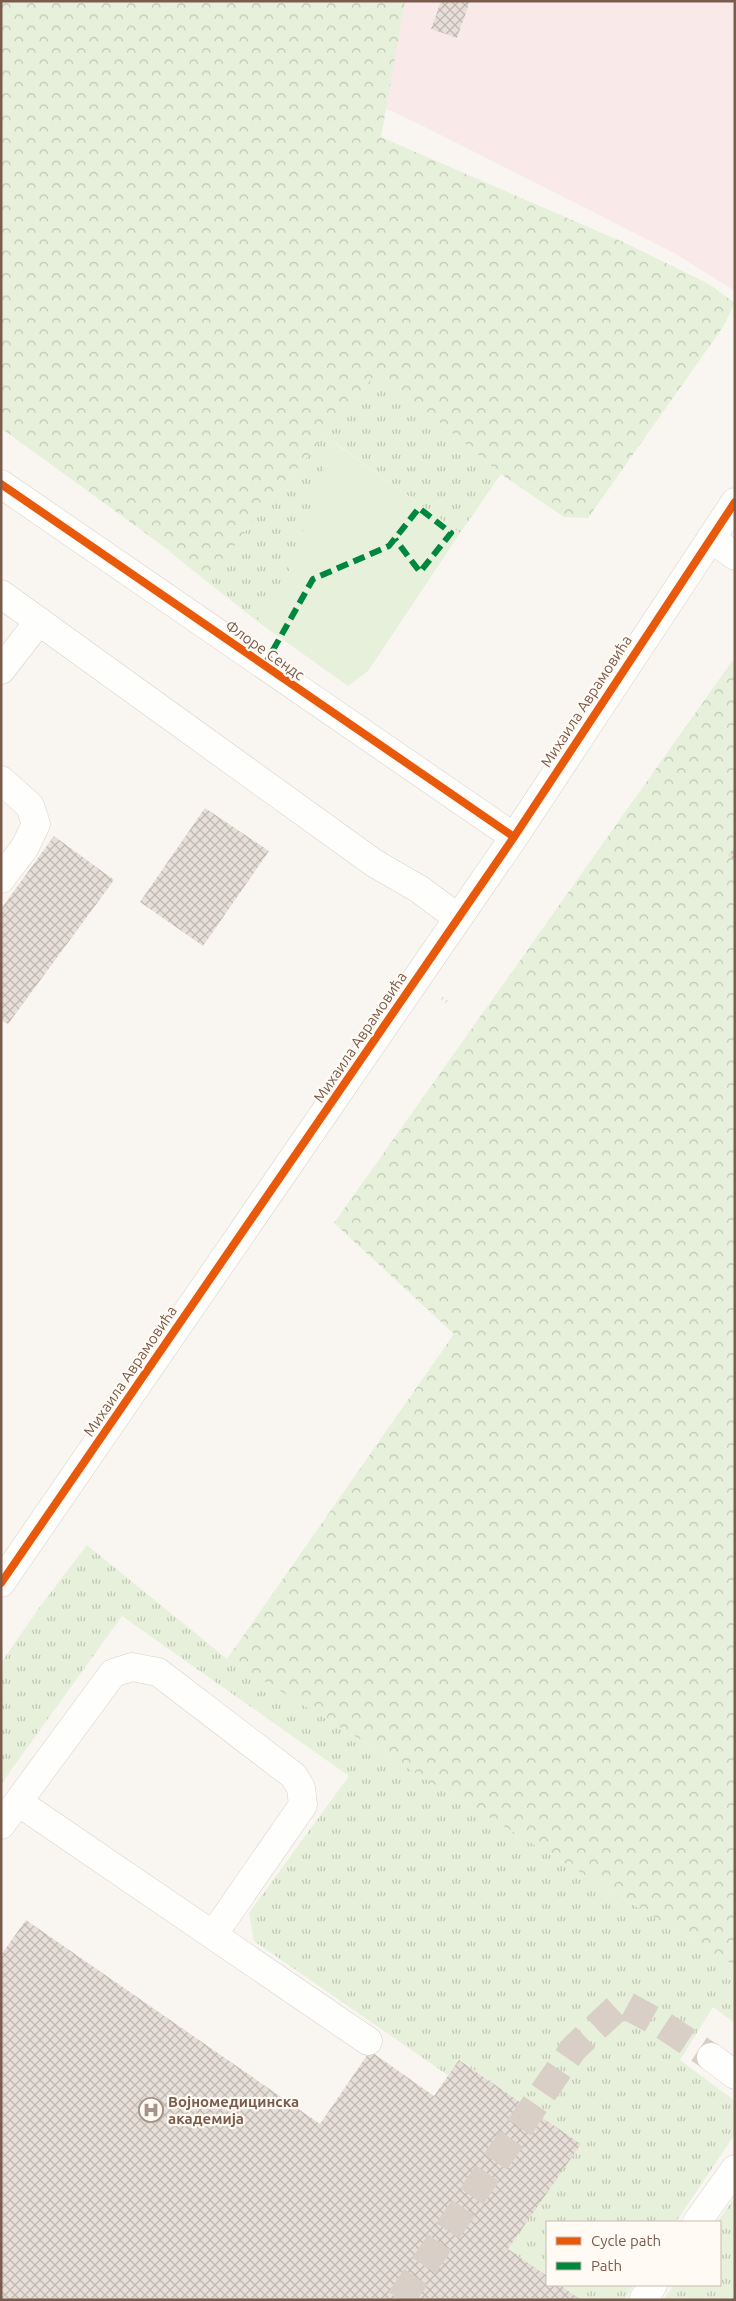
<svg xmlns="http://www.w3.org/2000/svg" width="736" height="2301" viewBox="0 0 736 2301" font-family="Ubuntu,sans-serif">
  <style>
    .medical { fill: #fae9e9 }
    .grass { fill: url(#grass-tufts) }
    .forest { fill: url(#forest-crowns) }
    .park { fill: #e7f0db }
    .building { fill: url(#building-cross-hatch) }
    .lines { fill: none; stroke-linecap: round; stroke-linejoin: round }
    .minor-tunnel { stroke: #d9cfc7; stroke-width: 28; stroke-dasharray: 28 14; stroke-linecap: butt }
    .minor-casing { stroke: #d7d1cb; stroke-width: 29 }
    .path { stroke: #dcd5d0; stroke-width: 3; stroke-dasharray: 1 4; stroke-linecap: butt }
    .minor { stroke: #fefefd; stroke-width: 28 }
    .quiet { stroke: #00873e; stroke-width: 6; stroke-dasharray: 12 6; stroke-linecap: butt }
    .cycleway-casing { stroke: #fffaf3; stroke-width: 11 }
    .cycleway { stroke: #e8590c; stroke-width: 8 }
    .labels { text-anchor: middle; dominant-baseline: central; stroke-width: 4.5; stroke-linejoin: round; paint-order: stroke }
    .street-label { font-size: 15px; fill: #7a5c4d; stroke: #fffaf3 }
    .poi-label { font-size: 15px; font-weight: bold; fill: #7a5c4d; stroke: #fffaf3; text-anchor: start }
  </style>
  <defs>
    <pattern id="grass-tufts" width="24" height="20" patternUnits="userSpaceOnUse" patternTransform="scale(1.25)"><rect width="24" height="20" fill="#e7f0db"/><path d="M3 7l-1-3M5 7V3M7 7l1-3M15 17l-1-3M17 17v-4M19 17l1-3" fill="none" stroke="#c0c6b4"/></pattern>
    <pattern id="forest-crowns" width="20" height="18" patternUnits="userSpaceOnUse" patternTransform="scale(1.25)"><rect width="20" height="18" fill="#e7f0db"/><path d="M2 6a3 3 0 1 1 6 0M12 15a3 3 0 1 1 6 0" fill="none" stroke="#c0c6b4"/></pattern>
    <pattern id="building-cross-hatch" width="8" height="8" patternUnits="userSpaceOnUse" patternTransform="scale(1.25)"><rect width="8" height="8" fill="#e6ded7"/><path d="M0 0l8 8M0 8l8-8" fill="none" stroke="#bfb7b1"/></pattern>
  </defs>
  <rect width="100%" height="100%" fill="#f9f5f0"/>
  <path class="medical" d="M155,1H735V291L676,254L419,124Z"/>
  <path class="grass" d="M378,371L501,474L460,533L334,442L285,582L257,621L205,580Z
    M87,1545L227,1659L735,1966V2023L713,2007L680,2060L735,2101V2134L676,2222H547V2276L508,2249L580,2143L460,2060L449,2076L254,1941L249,1913L349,1776L122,1616L1,1784V1663L39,1608Z
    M735,2197V2300H663L674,2285H720V2222H717Z
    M560,2285H634L624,2300H581Z"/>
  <path class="forest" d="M1,1H405L381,137L625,243L707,283L735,303L723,327L588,518L564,517L501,474L378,371L205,580L159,543L1,428Z
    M735,657V1966L227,1659L454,1334L334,1223Z"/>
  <path class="park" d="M333,442L460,533L368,671L348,686L257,621L285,582Z"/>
  <path class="building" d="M441,1H470L457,38L431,29Z
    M205,808L269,851L203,946L140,902Z
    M54,836L114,880L8,1024L1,1020V909Z
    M735,847V861L728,855Z
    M26,1920L320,2124L370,2051L434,2096L459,2060L581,2144L508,2249L547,2276V2285H560L581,2300H1V1955Z"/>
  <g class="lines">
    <path class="minor-tunnel" d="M400,2300L574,2048L622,2003L664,2026L711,2057"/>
    <defs>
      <path id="minor" d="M1,484L514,837
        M711,538L735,556
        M1,594L374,863L419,889L458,918
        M1,670L39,621
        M1,780L30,806L36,824L25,847L1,879
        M1,1583L514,837L735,502
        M18,1802L368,2041
        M1,1825L113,1673L132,1667L158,1672L294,1776L301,1788L303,1805L213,1935
        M711,2057L735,2075
        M697,2222L735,2169
        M643,2300L653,2285"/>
    </defs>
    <use href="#minor" class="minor-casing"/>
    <path class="path" d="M442,998L450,1004"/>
    <use href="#minor" class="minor"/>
    <path class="quiet" d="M264,666L313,579L389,546L419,508L451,533L420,572L395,539"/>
    <defs>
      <path id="cycleway" d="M1,484L514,837
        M1,1583L514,837L735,502"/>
    </defs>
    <use href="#cycleway" class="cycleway-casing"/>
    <use href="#cycleway" class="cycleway"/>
  </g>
  <defs>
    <symbol id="hospital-ring" viewBox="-11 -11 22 22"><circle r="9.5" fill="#fffaf3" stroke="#a69286" stroke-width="1.5"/><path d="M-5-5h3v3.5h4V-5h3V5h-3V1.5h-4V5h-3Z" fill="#a69286"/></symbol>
  </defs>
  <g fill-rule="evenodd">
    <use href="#hospital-ring" x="137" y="2096" width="28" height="28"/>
  </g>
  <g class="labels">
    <g class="street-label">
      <text transform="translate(265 650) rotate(35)">Флоре Сендс</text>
      <text transform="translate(586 701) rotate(-57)">Михаила Аврамовића</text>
      <text transform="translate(360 1037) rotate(-56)">Михаила Аврамовића</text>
      <text transform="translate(130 1371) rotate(-56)">Михаила Аврамовића</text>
    </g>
    <g class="poi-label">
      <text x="168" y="2101">Војномедицинска<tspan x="168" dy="17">академија</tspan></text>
    </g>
  </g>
  <rect width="736" height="2301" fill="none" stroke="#7a5c4d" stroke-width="5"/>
  <rect x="546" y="2221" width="175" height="65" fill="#fffaf3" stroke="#cabbb1"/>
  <rect x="556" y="2237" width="25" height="8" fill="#e8590c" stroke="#cabbb1"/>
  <text x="591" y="2246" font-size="15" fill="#7a5c4d">Cycle path</text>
  <rect x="556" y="2262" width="25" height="8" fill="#00873e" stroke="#cabbb1"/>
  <text x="591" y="2271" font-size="15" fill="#7a5c4d">Path</text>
</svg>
